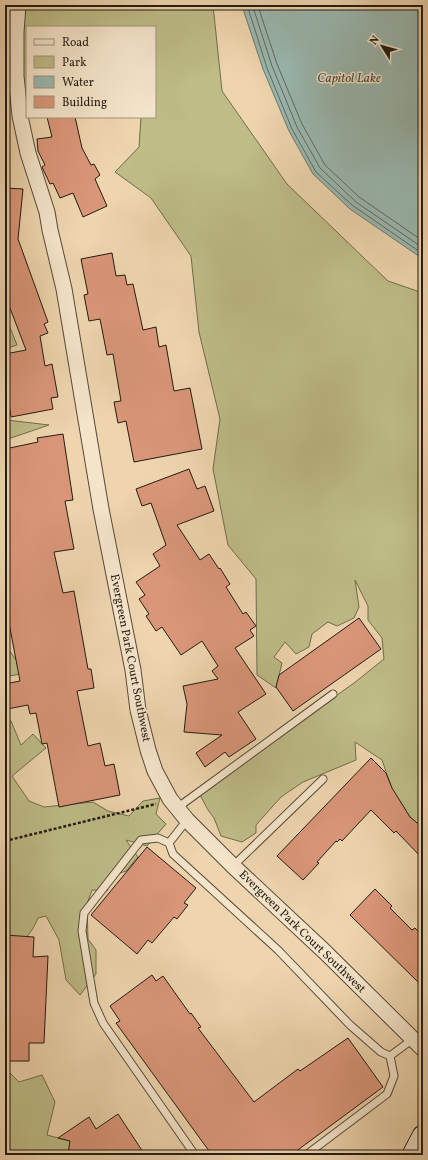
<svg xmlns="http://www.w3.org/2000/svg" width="428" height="1160" viewBox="0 0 428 1160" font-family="Vollkorn,serif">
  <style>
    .green { fill: #bebc87; stroke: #706c4c }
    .water { fill: #9ab8b0; stroke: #6a7971 }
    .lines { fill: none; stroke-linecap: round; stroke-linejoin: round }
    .shore { stroke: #5e6a61; stroke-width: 1 }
    .building { fill: #da9679; stroke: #231b12 }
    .lane-casing { stroke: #564a39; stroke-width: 9 }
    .street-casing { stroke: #564a39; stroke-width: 17 }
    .secondary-casing { stroke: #231b12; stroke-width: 23 }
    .path { stroke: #231b12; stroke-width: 2.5; stroke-dasharray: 3 2; stroke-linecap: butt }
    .lane { stroke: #f4e4ca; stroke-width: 7 }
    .street { stroke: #f4e4ca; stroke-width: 15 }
    .secondary { stroke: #f4e4ca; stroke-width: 21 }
    .labels { text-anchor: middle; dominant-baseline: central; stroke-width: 3; stroke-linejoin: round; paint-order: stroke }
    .street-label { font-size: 12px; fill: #231b12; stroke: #f4e4ca }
    .water-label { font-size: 13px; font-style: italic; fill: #474a41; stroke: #f4e4ca }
  </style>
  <rect width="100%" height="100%" fill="#eed5ae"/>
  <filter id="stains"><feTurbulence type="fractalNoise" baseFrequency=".005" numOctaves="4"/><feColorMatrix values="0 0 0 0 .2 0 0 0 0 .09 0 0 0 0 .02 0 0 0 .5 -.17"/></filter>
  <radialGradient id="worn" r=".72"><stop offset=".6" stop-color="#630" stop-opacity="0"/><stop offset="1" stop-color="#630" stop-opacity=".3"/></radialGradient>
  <path class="green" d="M5,5H213L222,91L287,184L388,281L423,293V828L410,817L392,789L382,760L355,742L356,760L303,782L281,797L256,825V833L242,842L221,836L214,818L208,810L199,793L354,683L384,659L382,638L368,620V606L355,580L359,607L354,618L337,626L328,622L312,634L309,647L296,654L285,642L274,657L282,663L276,688L257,675L256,579L228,545L213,469L220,419L199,332L191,256L151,198L115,172L139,147L141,117H155V27H27V100L5,105Z
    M5,315L17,345L5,349Z
    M5,409L7,420L49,425L5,440Z
    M5,644L25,673L5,677Z
    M5,718L11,721L21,745L33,734L46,748L12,776L29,801L44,807L93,802L108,811L129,816L143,801L160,798L156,814L166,824L147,846L126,840L138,857L126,871L115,875L107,891L92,890L87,904L88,939L96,950V974L80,995L66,980L59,940L46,916L38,918C29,939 24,939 5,949Z
    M5,1068L19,1082L42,1075L55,1102L47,1135L70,1141L68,1155H5Z"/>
  <path class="water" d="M244,5H423V259L350,209L313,174L289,131L263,69L244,12Z"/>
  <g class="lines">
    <path class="shore" d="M248,5L249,11L267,68L292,129L316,172L352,205L423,254
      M253,5L254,10L272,66L297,127L320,168L356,202L423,248
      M259,5V9L277,64L302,124L325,165L359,197L423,241"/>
  </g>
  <path class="building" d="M47,117H75L82,148L91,165L94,164L100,175L95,179L107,206L83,217L73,193L60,198L53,183L50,184L42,167L45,165L38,151L37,139L52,137Z
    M5,188L23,189L18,239L48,322L44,324L48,333L40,336L45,366L52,364L58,397L51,398L53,409L11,417L5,379V354L26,350L5,295Z
    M112,253L116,276L125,275L127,285L133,284L143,330L156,327L159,347L166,345L174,391L190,388L202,449L134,462L126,421L118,423L114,402L121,401L113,354L107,355L100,319L89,321L84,295L88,294L81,259Z
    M63,434L73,500L65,501L74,549L54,552L63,593L74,591L88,669H91L94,688L77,691L88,746L100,743L105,766L114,764L120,795L59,807L47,743L42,744L36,713L30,714L28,705L7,709L5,701V684L20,681L5,602V449L38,442L37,438Z
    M189,469L197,489L205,486L214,511L177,525L200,560L209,554L219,569L220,568L230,584L226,587L243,614L246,612L256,626L250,630L254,636L235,648L266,694L238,712L256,739L229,757L225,752L205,767L196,753L222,735L184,732L187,704L183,686L218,679L212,671L218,666L202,641L181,655L162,627L156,631L146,616L149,614L139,599L145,595L136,582L160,566L153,554L166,545L151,503L142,506L136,489Z
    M359,618L381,649L293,711L276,687L279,675Z
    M371,758L386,773L392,788L410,817L423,828V859L396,831L394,833L371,810L342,841L340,839L337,842L336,841L317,862L319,863L303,880L277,856Z
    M147,847L196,888L184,903L188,905L177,919L174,917L152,943L148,940L137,954L91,915Z
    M375,889L392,906L390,908L412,930L415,928L423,936V987L350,915Z
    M5,935L34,937L33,957L48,956L44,1043H29V1061H5Z
    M152,975L156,981L163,976L190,1014L191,1013L201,1027L198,1028L254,1102L298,1069L300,1071L348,1038L383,1087L291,1155H212L116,1023L120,1021L110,1006Z
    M118,1114L145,1155H68L70,1141L58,1138L89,1117L96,1129Z"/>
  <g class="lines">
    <defs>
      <path id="lane" d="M177,808L333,694
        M187,820L169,843L173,854L278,950L350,1025L381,1052L390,1056L413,1039
        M169,843L158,838L141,840L84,913L82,931L94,1003L103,1023L195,1155
        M233,866L323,779
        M306,1155L387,1094L394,1076L390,1056"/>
      <path id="street" d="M18,5L16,32V76L20,116L28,153L47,212L50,230L64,289L101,509L133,670L138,710L148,750L155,771L170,799L187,820L233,866L325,952L423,1049"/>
      <path id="secondary" d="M413,1155L423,1136"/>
    </defs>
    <use href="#lane" class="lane-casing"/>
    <use href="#street" class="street-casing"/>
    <use href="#secondary" class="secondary-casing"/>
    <path class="path" d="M5,841L156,804"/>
    <use href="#lane" class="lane"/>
    <use href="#street" class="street"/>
    <use href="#secondary" class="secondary"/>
  </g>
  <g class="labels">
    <g class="street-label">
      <text transform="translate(130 658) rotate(79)">Evergreen Park Court Southwest</text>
      <text transform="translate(302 932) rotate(44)">Evergreen Park Court Southwest</text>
    </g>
    <g class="water-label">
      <text x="349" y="79">Capitol Lake</text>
    </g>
  </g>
  <rect width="428" height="1160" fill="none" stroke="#eed5ae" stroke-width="20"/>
  <rect x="6" y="6" width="416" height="1148" fill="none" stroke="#231b12" stroke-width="2"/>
  <rect x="10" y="10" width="408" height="1140" fill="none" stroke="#231b12"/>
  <rect x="26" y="26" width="130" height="92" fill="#f4e4ca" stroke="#a09480"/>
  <rect x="34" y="39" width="20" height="6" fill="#f4e4ca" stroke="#a09480"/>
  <text x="62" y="46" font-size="12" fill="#231b12">Road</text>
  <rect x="34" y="56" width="20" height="12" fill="#bebc87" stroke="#a09480"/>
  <text x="62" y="66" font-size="12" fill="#231b12">Park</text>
  <rect x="34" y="76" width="20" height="12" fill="#9ab8b0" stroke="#a09480"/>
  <text x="62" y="86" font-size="12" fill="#231b12">Water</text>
  <rect x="34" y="96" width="20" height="12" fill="#da9679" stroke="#a09480"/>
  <text x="62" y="106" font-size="12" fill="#231b12">Building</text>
  <g transform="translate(382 46) rotate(307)" stroke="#f4e4ca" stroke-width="3" paint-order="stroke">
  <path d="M0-3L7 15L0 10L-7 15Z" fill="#231b12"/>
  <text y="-6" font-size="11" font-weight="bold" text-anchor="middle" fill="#231b12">N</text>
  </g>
  <rect width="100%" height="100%" filter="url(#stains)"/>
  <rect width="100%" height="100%" fill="url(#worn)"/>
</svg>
